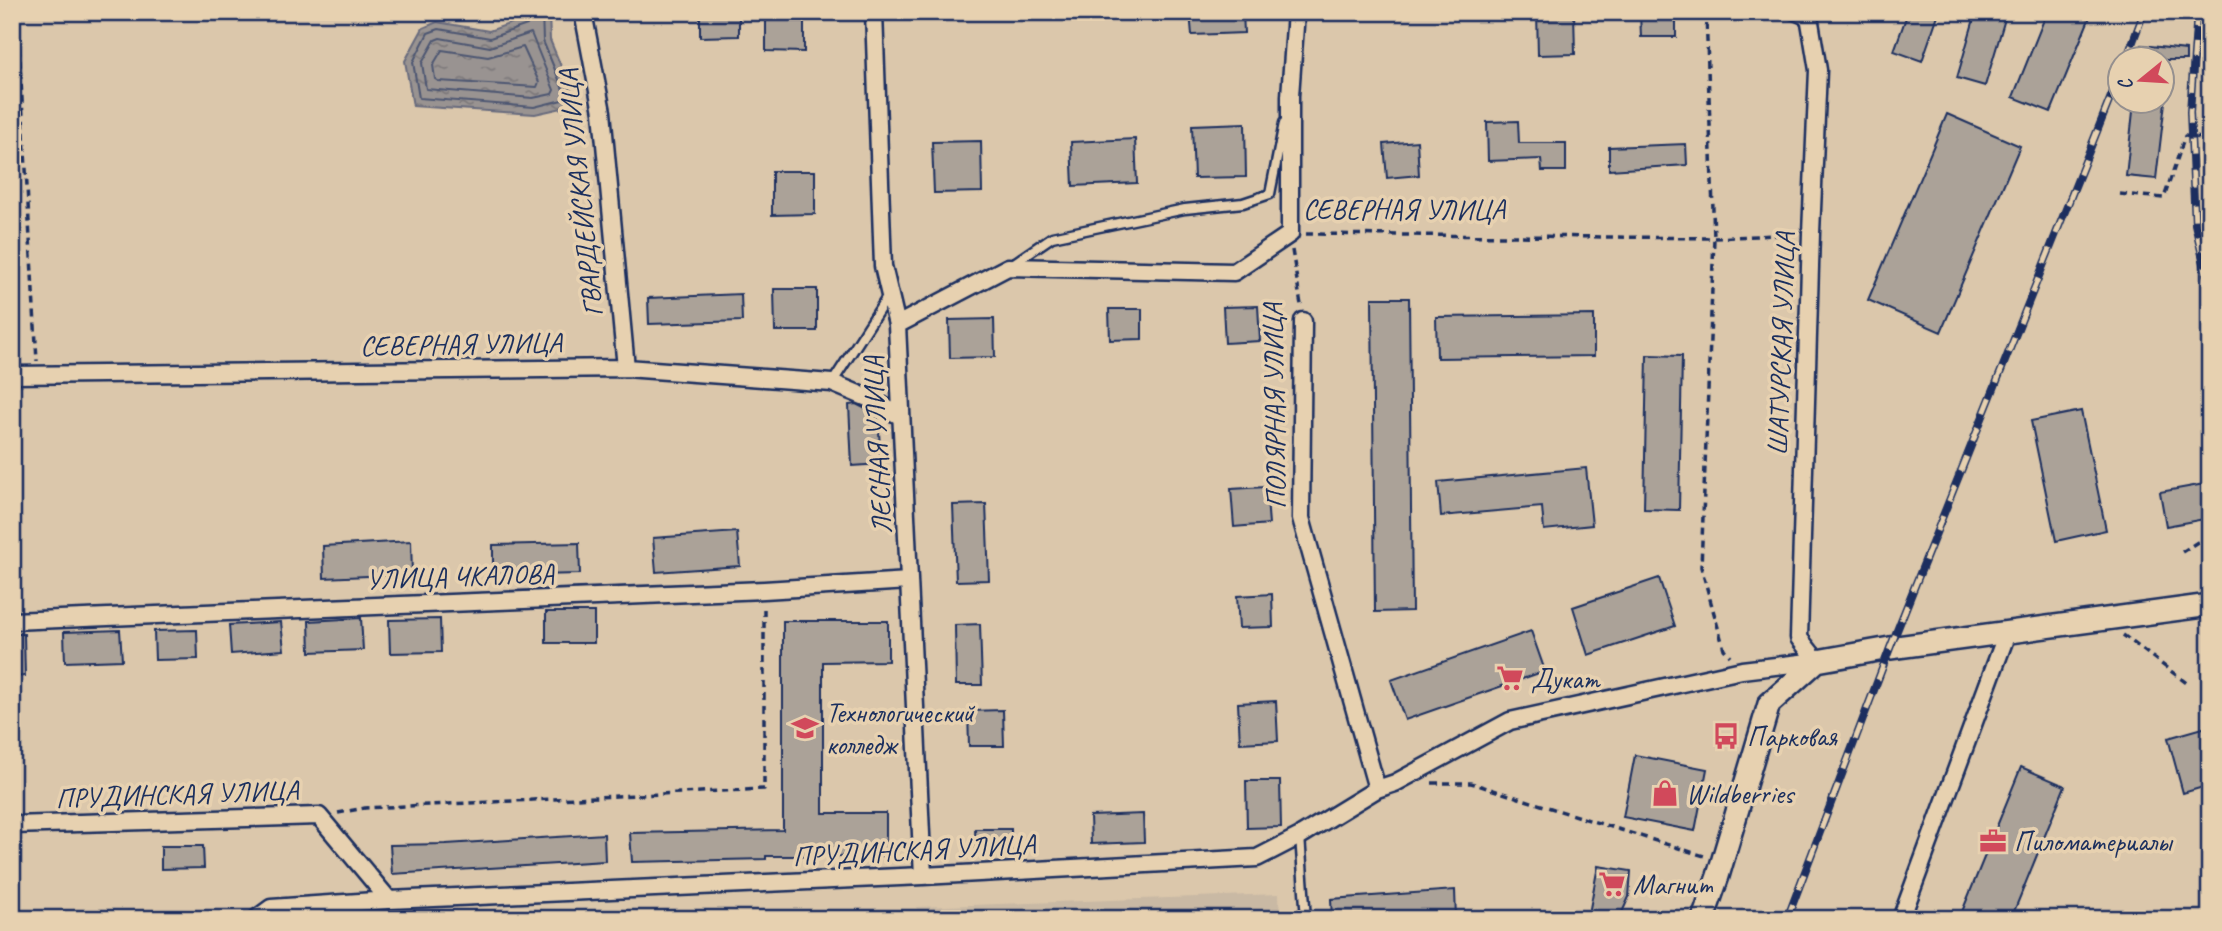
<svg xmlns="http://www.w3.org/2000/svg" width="2222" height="931" viewBox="0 0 2222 931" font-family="Caveat,sans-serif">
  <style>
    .built { fill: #c9b9a4 }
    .water { fill: url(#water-ripples); stroke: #676b7d; stroke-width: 2 }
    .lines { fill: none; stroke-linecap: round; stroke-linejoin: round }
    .shore { stroke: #4d5772; stroke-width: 2 }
    .building { fill: #aba298; stroke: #1b2f5e; stroke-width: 2 }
    .lane-casing { stroke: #1b2f5e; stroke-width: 13 }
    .street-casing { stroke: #1b2f5e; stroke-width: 21 }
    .secondary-casing { stroke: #1b2f5e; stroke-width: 26 }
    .path { stroke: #1b2f5e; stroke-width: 3.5; stroke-dasharray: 7 5; stroke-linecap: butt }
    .lane { stroke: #e7d1b0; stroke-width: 8 }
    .street { stroke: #e7d1b0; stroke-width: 16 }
    .secondary { stroke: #e7d1b0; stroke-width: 21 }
    .rail-casing { stroke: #1b2f5e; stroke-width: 8 }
    .rail { stroke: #e7d1b0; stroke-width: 5; stroke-dasharray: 16; stroke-linecap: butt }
    .labels { text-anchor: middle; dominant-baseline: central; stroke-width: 7; stroke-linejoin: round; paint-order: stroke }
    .street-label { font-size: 28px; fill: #1b2f5e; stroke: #e7d1b0 }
    .poi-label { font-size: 28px; fill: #1b2f5e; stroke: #e7d1b0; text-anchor: start }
  </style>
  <defs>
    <pattern id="water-ripples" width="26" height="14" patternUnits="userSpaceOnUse" patternTransform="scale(1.75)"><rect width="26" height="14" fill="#999391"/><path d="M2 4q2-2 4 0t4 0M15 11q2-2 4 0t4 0" fill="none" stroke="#7c787a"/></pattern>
  </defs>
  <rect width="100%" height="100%" fill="#dbc7ab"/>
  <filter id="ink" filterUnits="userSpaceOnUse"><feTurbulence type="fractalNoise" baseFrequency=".0143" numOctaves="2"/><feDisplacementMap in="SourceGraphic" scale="14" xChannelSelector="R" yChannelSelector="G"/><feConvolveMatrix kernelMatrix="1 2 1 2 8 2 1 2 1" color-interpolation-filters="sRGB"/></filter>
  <g filter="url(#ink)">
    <path class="built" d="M1279,894L1280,919H916L917,907Z"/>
    <path class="water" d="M526,12H549L550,40L573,95L567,107L535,114L413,106L405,61L423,28L437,22L489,31L523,19Z"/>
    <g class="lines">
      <path class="shore" d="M532,12L527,25L490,38L439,29L428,33L413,62L419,98L534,107L562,100L565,94L543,41L542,12
        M531,33L554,90L552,94L533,98L426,89L422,63L435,40L440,38L490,47Z
        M523,47L539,82L537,87L438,81L435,79L433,65L442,50L488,57Z"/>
    </g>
    <path class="building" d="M700,12H739V36L700,37Z
      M766,12H804V52L766,51Z
      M1190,12H1243L1244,33L1192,35Z
      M1537,12H1574L1575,54L1538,55Z
      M1640,12H1676V37H1641Z
      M1908,12H1939L1922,61L1894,51Z
      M1976,12H2007L1985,86L1957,78Z
      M2047,12H2092L2051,112L2013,97Z
      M2141,45L2186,50V60H2139Z
      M2134,102H2165L2156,179L2126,176Z
      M1947,114L2020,146L1941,332L1868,300Z
      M1518,121L1519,143H1566V171H1542L1541,159L1488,161L1487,122Z
      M1245,123L1246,177L1194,178L1192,125Z
      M1135,139L1137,183L1073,186L1071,142Z
      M981,141L982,192L934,193L932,142Z
      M1417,141L1419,175L1387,178L1384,144Z
      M1686,144L1687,165L1609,170V147Z
      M772,171H815V214L772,215Z
      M774,289H817V331H775Z
      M741,294L742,321L649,324L648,298Z
      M1372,298H1409L1412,611L1375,612Z
      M1258,306L1260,341L1225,343L1223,307Z
      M1109,309H1142V339L1110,340Z
      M1594,315V356L1437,358L1436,317Z
      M994,319L995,357L950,358L949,320Z
      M1647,355L1682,356L1679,510L1644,509Z
      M856,404L878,415L881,464L852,466L849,405Z
      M2081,411L2106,530L2056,541L2031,421Z
      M1586,468L1592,525L1544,530L1542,507L1441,516L1438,482Z
      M2210,483V518L2166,526L2160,492Z
      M1266,487L1269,524L1234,527L1231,489Z
      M986,504L989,580L956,581L953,505Z
      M737,532L740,566L656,572L653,538Z
      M411,541L412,574L324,578L323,546Z
      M579,543L580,574L493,576V545Z
      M1659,578L1675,626L1588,655L1573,607Z
      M1272,594L1273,627L1239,628L1237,596Z
      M546,612H594V643H546Z
      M361,618L363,650L310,652L309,621Z
      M440,619L441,652L390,653L389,620Z
      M783,621H888V661L823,662V813H886V856H766V859L632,862L630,833L783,830Z
      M281,622L284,650L231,654L229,625Z
      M980,624L982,685H956L955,625Z
      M120,630L122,660L65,662L64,632Z
      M197,630L198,659L155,660L154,631Z
      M1531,631L1545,671L1405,720L1391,680Z
      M12,634H24L25,676L12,677Z
      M1276,701L1278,741L1240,743L1238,703Z
      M1003,710L1004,746H969L968,711Z
      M2210,726V785L2183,793L2168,738Z
      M1635,755L1707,769L1695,831L1623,817Z
      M2021,767L2065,786L2011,919H1959Z
      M1246,781H1280L1281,827L1247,828Z
      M1143,814L1144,842L1091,844L1090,816Z
      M975,829H1011V850L976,851Z
      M604,834L605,861L392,874L390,845L446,844Z
      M161,846H203L204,868L161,869Z
      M1598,866L1631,871L1629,897L1619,919H1588Z
      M1455,890L1456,919H1332L1331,899Z"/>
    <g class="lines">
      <defs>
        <path id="lane" d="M1788,12L1810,22
          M1011,265L1052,237L1185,209L1243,203L1270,194L1284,123
          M832,383L888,296
          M1300,836L1306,919"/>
        <path id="street" d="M583,12L602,112L626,368
          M874,12L883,266L897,325L923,876
          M1810,22L1818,70L1811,233L1799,638L1817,661
          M1303,321L1301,518L1377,789
          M897,325L1008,267L1234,272L1290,234V96L1296,12
          M12,375L626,368L832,383L875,401L901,417
          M12,621L764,590L909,581
          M12,825L319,816L389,900L923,876L1257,858L1300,836L1377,789L1395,783L1510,721L1742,670L1817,661
          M256,919L271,908L389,900
          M1901,919L2007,633"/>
        <path id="secondary" d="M1703,919L1718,876L1769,704L1817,661L1890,648L2210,605"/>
      </defs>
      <use href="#lane" class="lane-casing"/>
      <use href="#street" class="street-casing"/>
      <use href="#secondary" class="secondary-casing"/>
      <path class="path" d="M17,12L37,361
        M1706,12L1714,238L1701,567L1724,649L1730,656
        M2120,194L2164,198L2185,136L2210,139
        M1306,234L1714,238L1795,234
        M1292,250L1301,305
        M2182,552L2210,534
        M2203,587L2210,579
        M2123,635L2188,684
        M1432,783H1471L1704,856
        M338,813L365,808L764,789V604"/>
      <use href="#lane" class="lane"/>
      <use href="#street" class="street"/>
      <use href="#secondary" class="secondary"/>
      <defs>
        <path id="rail" d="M2197,12L2190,112L2195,224L2210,290
          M2126,60L2144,12
          M1787,919L1890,648L2120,74"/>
      </defs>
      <use href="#rail" class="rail-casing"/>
      <use href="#rail" class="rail"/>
    </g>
  </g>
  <defs>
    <symbol id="supermarket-bare" viewBox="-9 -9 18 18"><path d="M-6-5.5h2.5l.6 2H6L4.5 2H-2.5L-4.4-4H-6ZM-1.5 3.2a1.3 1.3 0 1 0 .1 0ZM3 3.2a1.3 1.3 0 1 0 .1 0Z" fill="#d1495b" stroke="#e7d1b0" stroke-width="2.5" paint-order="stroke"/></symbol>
    <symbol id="university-bare" viewBox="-9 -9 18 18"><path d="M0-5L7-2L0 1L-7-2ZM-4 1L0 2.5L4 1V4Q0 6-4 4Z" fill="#d1495b" stroke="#e7d1b0" stroke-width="2.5" paint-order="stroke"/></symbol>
    <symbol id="bus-bare" viewBox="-9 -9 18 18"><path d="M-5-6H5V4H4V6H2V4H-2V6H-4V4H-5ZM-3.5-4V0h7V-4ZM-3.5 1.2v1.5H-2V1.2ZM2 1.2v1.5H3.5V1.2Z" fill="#d1495b" stroke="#e7d1b0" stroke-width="2.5" paint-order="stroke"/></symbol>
    <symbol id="shop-bare" viewBox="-9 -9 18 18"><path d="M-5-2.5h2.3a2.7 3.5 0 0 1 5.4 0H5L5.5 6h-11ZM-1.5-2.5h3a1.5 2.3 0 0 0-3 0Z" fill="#d1495b" stroke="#e7d1b0" stroke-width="2.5" paint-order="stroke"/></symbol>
    <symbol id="office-bare" viewBox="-9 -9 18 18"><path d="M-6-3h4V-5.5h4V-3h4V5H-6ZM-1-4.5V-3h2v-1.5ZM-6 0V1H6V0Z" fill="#d1495b" stroke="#e7d1b0" stroke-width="2.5" paint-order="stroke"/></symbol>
  </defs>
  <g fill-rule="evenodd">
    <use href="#supermarket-bare" x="1491" y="659" width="38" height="38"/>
    <use href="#university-bare" x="786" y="709" width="38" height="38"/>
    <use href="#bus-bare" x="1707" y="717" width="38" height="38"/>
    <use href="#shop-bare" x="1646" y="774" width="38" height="38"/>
    <use href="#office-bare" x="1974" y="822" width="38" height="38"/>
    <use href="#supermarket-bare" x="1593" y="865" width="38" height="38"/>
  </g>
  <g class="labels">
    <g class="street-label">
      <text transform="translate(580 193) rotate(-96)">ГВАРДЕЙСКАЯ УЛИЦА</text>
      <text x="1404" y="209">СЕВЕРНАЯ УЛИЦА</text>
      <text transform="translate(461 344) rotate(-1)">СЕВЕРНАЯ УЛИЦА</text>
      <text transform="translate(1781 344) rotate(-88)">ШАТУРСКАЯ УЛИЦА</text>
      <text transform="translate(1274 406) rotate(-91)">ПОЛЯРНАЯ УЛИЦА</text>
      <text transform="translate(877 445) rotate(-93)">ЛЕСНАЯ УЛИЦА</text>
      <text transform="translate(460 576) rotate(-2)">УЛИЦА ЧКАЛОВА</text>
      <text transform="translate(177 794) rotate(-2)">ПРУДИНСКАЯ УЛИЦА</text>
      <text transform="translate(914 850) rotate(-3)">ПРУДИНСКАЯ УЛИЦА</text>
    </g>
    <g class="poi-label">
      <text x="1531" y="678">Дукат</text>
      <text x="826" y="712">Технологический<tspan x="826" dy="32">колледж</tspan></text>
      <text x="1747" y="736">Парковая</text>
      <text x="1686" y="793">Wildberries</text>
      <text x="2014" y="841">Пиломатериалы</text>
      <text x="1633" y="884">Магнит</text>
    </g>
  </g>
  <rect width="2222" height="931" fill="none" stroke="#e7d1b0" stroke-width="42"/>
  <rect x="21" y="21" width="2180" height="889" fill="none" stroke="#1b2f5e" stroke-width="2.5" filter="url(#ink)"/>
  <g transform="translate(2141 80) rotate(252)"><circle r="33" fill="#e7d1b0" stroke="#95908f" stroke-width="2"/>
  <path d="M0-5L12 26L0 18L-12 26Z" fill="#d1495b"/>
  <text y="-10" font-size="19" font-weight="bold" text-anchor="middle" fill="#1b2f5e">С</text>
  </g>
</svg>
